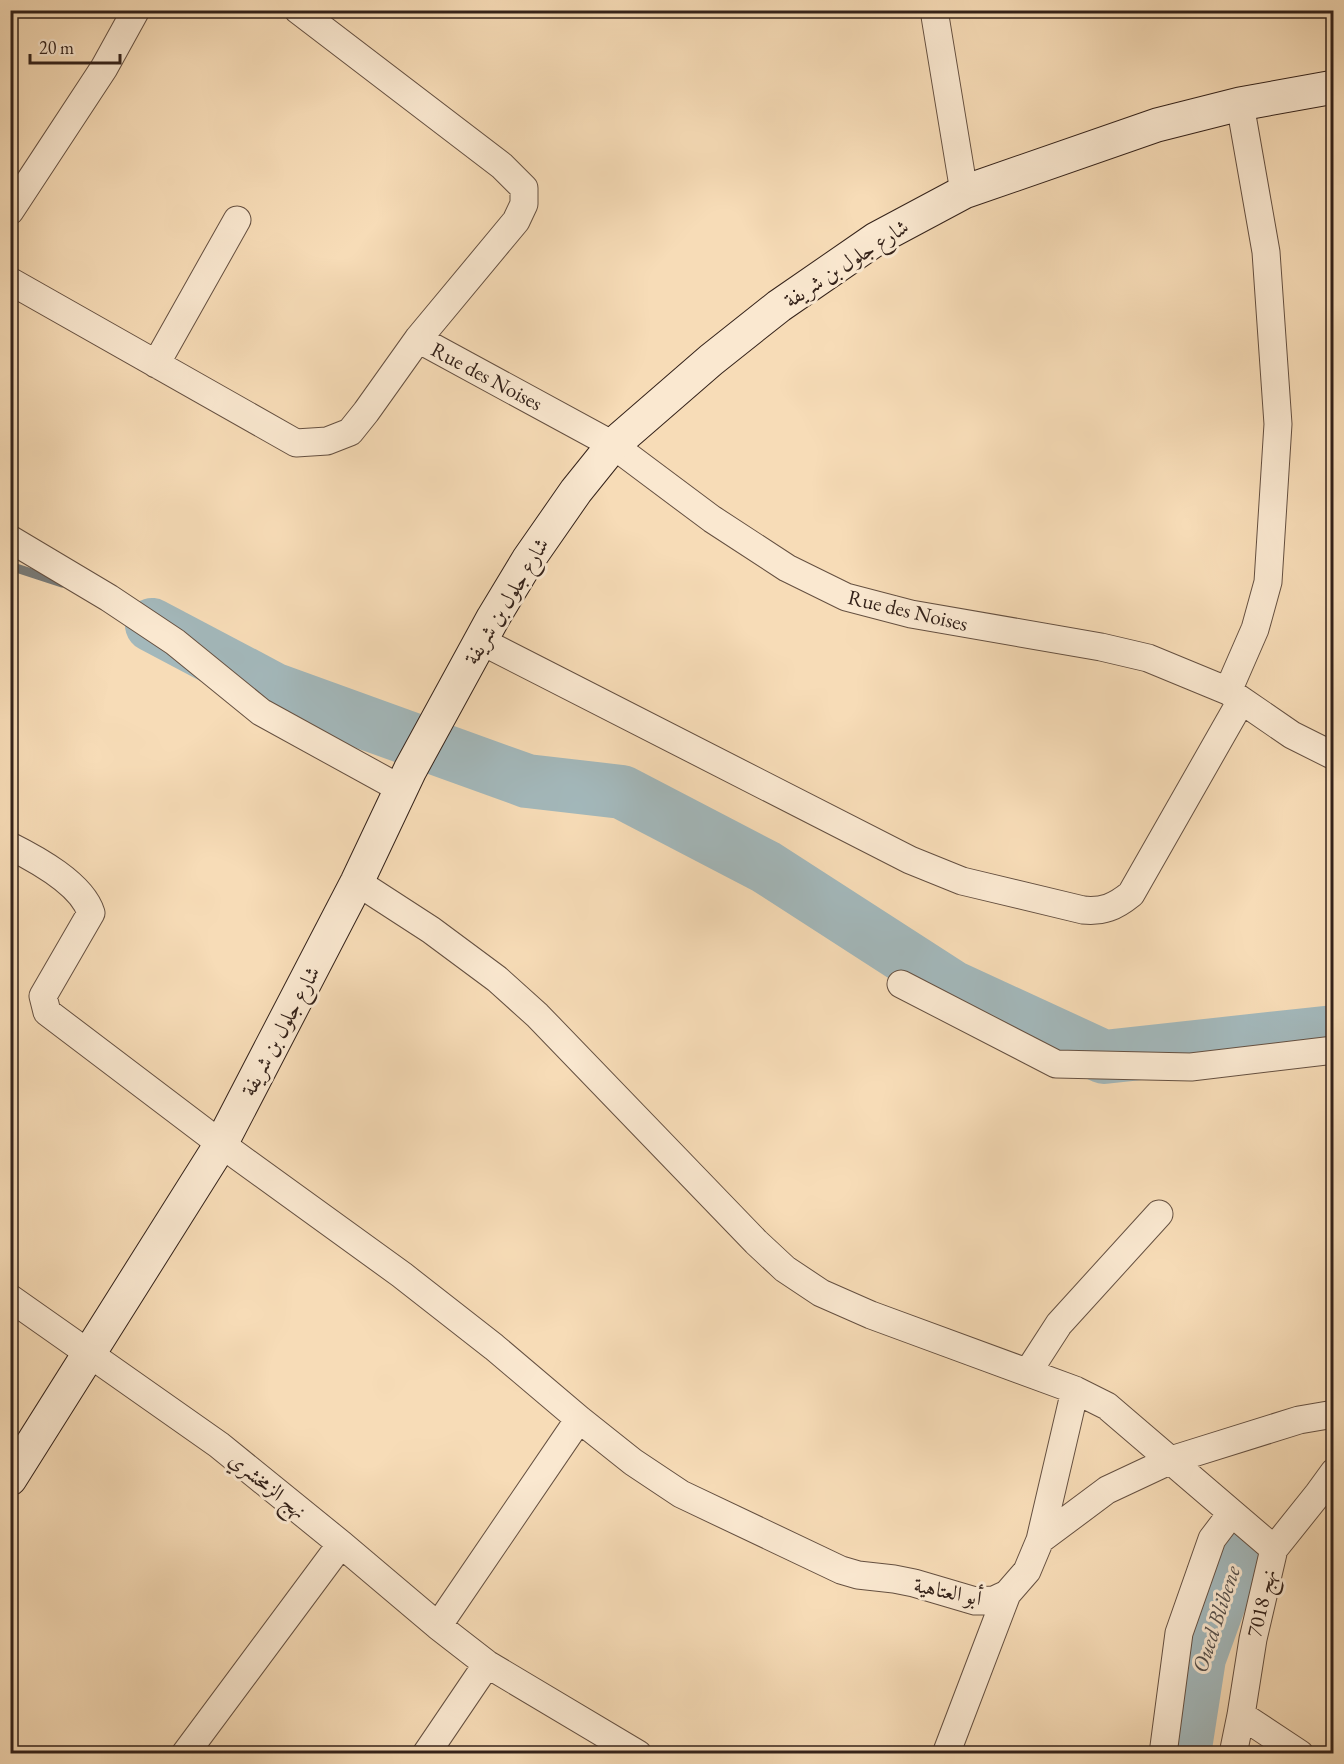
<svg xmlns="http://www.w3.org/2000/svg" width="1344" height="1764" viewBox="0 0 1344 1764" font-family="'EB Garamond',Amiri,serif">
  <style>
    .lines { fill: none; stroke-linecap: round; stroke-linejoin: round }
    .stream { stroke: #777c7b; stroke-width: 9 }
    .river { stroke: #a3b8bb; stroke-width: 54 }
    .minor-casing { stroke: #655041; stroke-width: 29 }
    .secondary-casing { stroke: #34221a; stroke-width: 35 }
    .minor { stroke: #fae8d0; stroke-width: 27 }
    .secondary { stroke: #fae8d0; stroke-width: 33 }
    .labels { text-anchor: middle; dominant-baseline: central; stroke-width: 6; stroke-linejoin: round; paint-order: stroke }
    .street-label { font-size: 21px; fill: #34221a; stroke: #fae8d0 }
    .water-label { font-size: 22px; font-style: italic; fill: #554f4a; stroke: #fae8d0 }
  </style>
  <rect width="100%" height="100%" fill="#f7dcb7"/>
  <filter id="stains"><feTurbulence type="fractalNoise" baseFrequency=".00333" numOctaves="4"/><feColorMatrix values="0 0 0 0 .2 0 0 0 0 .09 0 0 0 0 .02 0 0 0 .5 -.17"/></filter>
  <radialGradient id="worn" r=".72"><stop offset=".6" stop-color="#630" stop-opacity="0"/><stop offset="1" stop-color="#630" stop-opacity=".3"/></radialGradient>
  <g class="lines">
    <path class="stream" d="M10,566L62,583"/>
    <path class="river" d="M152,625L275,690L527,781L622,792L766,867L952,987L1104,1057L1334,1032
      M1184,1754L1199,1658L1236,1556"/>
    <defs>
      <path id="minor" d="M934,10L964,192
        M10,211L104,68L136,10
        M10,281L296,443L327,441L350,432L366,412L418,339L516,221L524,204V188L502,166L298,10
        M418,339L613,445L712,519L787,568L846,597L911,614L1101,647L1148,658L1228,691L1292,735L1334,756
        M156,364L237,220
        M10,539L109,598L175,642L261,712L401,789
        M481,641L910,860L962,881L1083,910C1103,912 1115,907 1131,894L1241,701
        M1228,691L1255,629L1268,582L1278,424L1266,252L1240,104
        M10,846C36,859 82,884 91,913L43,996L47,1012L221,1144L402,1275L494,1347L579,1419L438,1626
        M357,882L431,930L497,979L537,1015L756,1242L785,1269L821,1293L871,1315L1075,1390L1107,1406L1274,1549
        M901,984L1056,1064L1191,1067L1334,1050
        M10,1298L219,1445L341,1544L438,1626L487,1664L638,1754
        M1028,1372L1059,1324L1159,1214
        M579,1419L633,1462L681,1494L841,1570L858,1575L894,1579L914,1583L975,1601L994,1600L1007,1594L1027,1571L1040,1540L1107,1490L1171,1460L1299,1420L1334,1414
        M1040,1540L1075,1390
        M1241,1715L1300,1754
        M185,1754L341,1544
        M426,1754L487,1664
        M946,1754L1007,1594
        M1163,1754L1179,1633L1212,1539L1231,1514
        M1233,1754L1241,1715L1253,1639L1274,1549L1318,1494L1334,1472"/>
      <path id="secondary" d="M10,1479L221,1144L357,882L410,770L493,618L528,560L576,491L613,445L711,360L779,306L876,239L964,192L1157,125L1240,104L1334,87"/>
    </defs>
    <use href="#minor" class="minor-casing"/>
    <use href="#secondary" class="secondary-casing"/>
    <use href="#minor" class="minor"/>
    <use href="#secondary" class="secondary"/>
  </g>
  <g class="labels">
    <g class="street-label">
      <text transform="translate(846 263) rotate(-33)">شارع جلول بن شريفة</text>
      <text transform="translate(487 376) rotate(28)">Rue des Noises</text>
      <text transform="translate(506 601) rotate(-59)">شارع جلول بن شريفة</text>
      <text transform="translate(908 610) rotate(13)">Rue des Noises</text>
      <text transform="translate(280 1031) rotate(-62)">شارع جلول بن شريفة</text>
      <text transform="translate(268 1485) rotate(39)">نهج الزمخشري</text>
      <text transform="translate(948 1591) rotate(12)">أبو العتاهية</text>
      <text transform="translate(1261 1603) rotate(-77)">نهج 7018</text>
    </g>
    <g class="water-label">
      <text transform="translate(1216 1619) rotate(-72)">Oued Blibene</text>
    </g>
  </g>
  <rect width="1344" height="1764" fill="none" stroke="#f7dcb7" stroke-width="36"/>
  <rect x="12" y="12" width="1320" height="1740" fill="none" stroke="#34221a" stroke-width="3"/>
  <rect x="18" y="18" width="1308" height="1728" fill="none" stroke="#34221a" stroke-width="1.5"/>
  <path d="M30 54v9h90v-9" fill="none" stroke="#34221a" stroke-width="3"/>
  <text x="39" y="54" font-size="18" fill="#34221a" stroke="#fae8d0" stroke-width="4.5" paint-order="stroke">20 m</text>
  <rect width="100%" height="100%" filter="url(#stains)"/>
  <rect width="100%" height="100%" fill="url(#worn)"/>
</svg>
